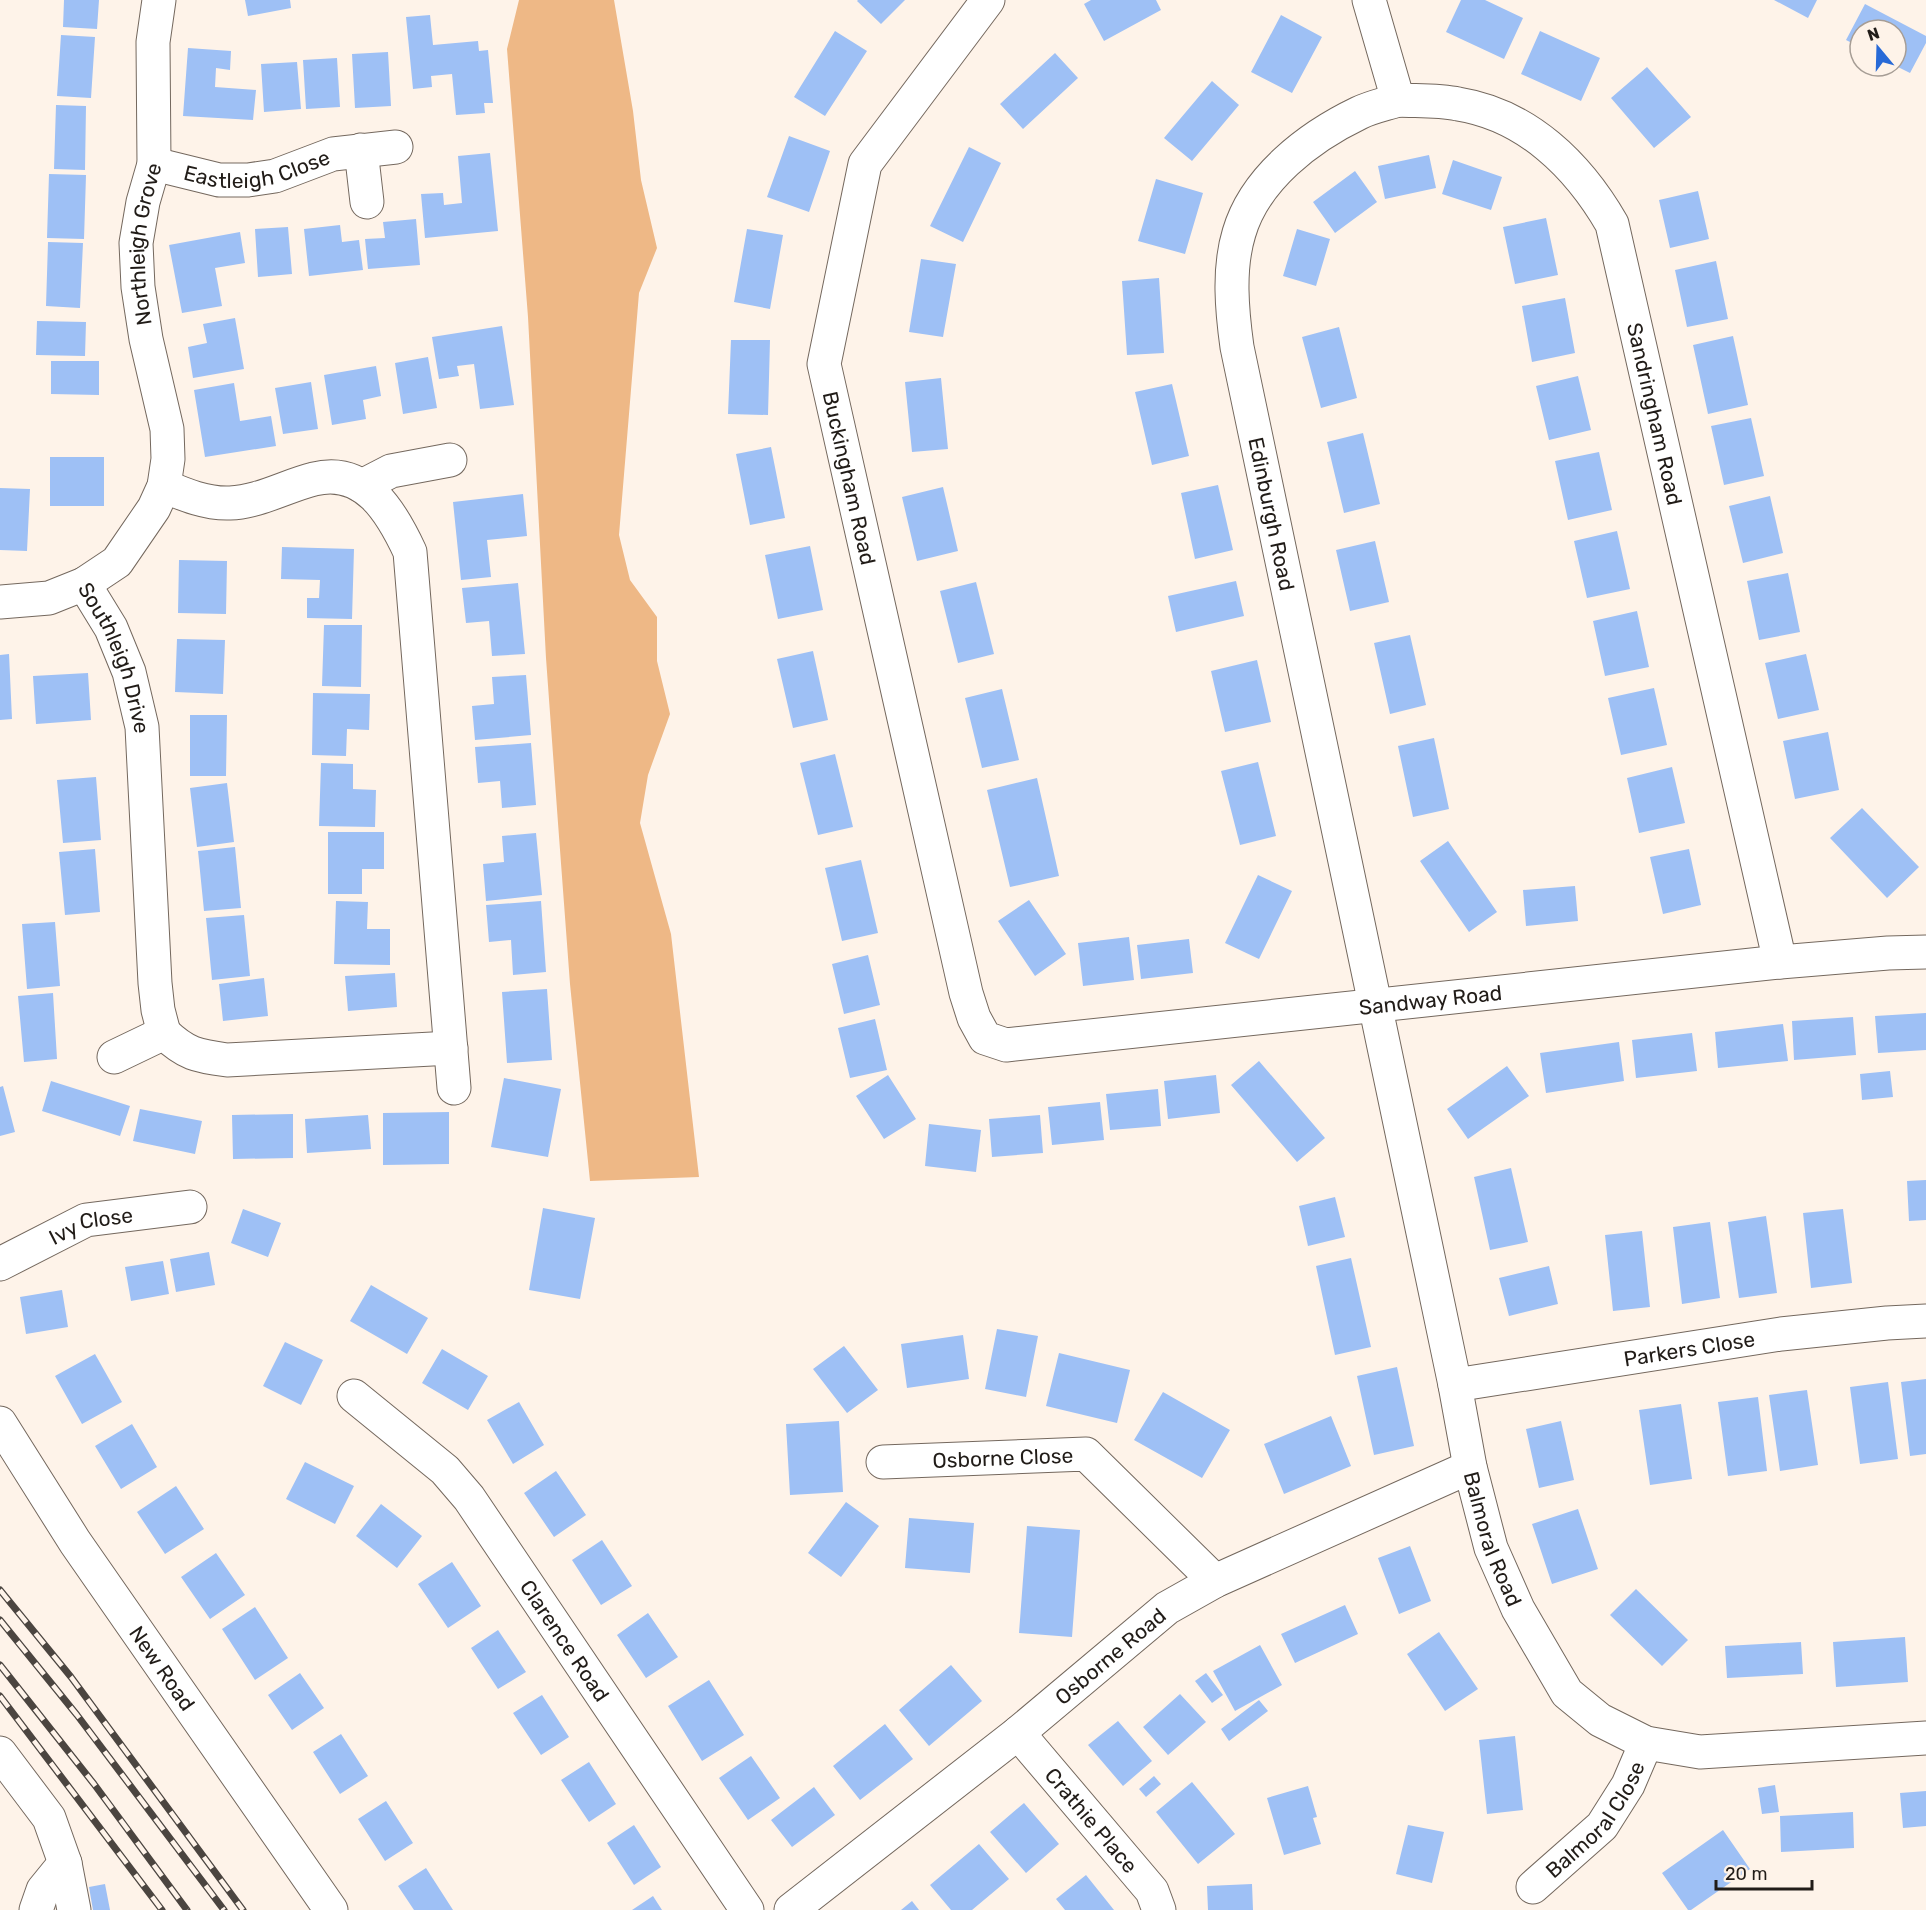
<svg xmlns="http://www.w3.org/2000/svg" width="1926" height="1910" viewBox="0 0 1926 1910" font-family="Rubik,sans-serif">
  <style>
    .green { fill: #eeb886 }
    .building { fill: #9ec0f5 }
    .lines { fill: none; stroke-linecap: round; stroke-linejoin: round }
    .minor-casing { stroke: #74685e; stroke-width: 35 }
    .secondary-casing { stroke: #74685e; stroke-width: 35 }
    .minor { stroke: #fff; stroke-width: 33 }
    .secondary { stroke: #fff; stroke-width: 33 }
    .rail-casing { stroke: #4b4540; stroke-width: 7 }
    .rail { stroke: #fef3e9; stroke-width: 4.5; stroke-dasharray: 14; stroke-linecap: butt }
    .labels { text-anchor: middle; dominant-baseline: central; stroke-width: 6; stroke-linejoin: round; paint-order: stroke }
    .street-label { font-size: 21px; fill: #211c18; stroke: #fef3e9 }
  </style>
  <rect width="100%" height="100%" fill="#fef3e9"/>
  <path class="green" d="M519,0H614L633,111L641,180L657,248L639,293L619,535L630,580L657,617V661L670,714L648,775L640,823L671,934L699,1177L590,1181L570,984L558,823L546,658L528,317L507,49Z"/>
  <path class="building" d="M64,0H99L97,29L63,27Z
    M245,0H290L291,8L248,16Z
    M858,0H905L881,24L857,1Z
    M1091,0H1156L1161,10L1104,41L1084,4Z
    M1461,0H1485L1523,18L1504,59L1446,32Z
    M1774,0H1817L1808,18Z
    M1865,4L1926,36V43L1910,73L1896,66V30H1860V47L1846,40Z
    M430,15L433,45L478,41L479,51L488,50L493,103H484L485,113L456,115L452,74L431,76L432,87L413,89L406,17Z
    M1281,15L1322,37L1292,93L1251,72Z
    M835,31L867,51L825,116L794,97Z
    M1540,31L1600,58L1581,101L1521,74Z
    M61,35L95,37L91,98L57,96Z
    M188,48L231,51L230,70L216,68L215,87L256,90L253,120L183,116Z
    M388,52L391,106L355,108L352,54Z
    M1055,53L1078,78L1023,129L1000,104Z
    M337,58L340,107L306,109L303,60Z
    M297,62L301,109L264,112L261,64Z
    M1647,67L1691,117L1654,148L1611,98Z
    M1212,81L1239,105L1192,161L1164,138Z
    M56,105L86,106L85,170L54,169Z
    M789,136L830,151L809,212L767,197Z
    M969,147L1001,163L963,242L930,226Z
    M490,153L498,231L425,238L421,194L443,193L444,205L462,203L458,156Z
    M1429,155L1436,188L1385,199L1378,166Z
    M1453,160L1502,177L1491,210L1442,194Z
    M1355,171L1377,202L1335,233L1313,202Z
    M49,174L86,175L84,239L47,238Z
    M1156,179L1203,193L1185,254L1138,241Z
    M1698,191L1709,239L1670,248L1659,200Z
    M1546,218L1558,275L1515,284L1503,227Z
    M416,219L420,265L368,269L365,239L385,238L383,222Z
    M340,225L342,242L359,240L363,270L309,276L304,229Z
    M288,227L292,274L258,277L255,229Z
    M747,229L783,235L770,309L734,302Z
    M1297,229L1330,239L1316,286L1283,276Z
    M240,232L245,263L215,268L222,306L182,313L169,245Z
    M48,242L83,243L80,308L46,306Z
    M921,259L956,264L943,337L909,332Z
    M1716,261L1728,319L1687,327L1675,270Z
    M1159,278L1164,353L1127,355L1122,281Z
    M1565,298L1575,353L1532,362L1522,306Z
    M235,318L244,369L193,378L188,347L207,343L203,324Z
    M37,321L86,322L85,356L36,355Z
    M502,326L514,405L480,409L474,364L457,366L459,376L439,379L432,337Z
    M1339,327L1357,398L1321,408L1302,337Z
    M1733,336L1748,405L1708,414L1693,345Z
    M731,340H770L768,415L728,414Z
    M428,357L437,408L403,414L395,363Z
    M51,361H99V395L51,394Z
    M376,366L381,396L363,400L366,419L332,425L324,375Z
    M1578,376L1591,430L1549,440L1536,386Z
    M941,378L948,449L912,452L905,382Z
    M311,382L318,429L283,434L275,388Z
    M234,383L240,421L271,416L276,446L205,457L194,390Z
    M1172,384L1189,456L1152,465L1135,392Z
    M1751,418L1764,476L1724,485L1711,426Z
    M1363,433L1380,504L1344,513L1327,442Z
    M771,447L785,518L750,525L736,454Z
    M1599,452L1612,510L1568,520L1555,461Z
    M50,457H104V506H50Z
    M1218,485L1233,550L1195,559L1181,493Z
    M943,487L958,551L917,561L902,497Z
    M0,488L30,489L27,551L0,550Z
    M523,494L527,536L487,540L491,577L461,580L453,502Z
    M1770,496L1783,553L1743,563L1729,506Z
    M1617,531L1630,589L1587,598L1574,541Z
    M1375,541L1389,602L1350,611L1336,550Z
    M810,546L823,610L778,619L765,555Z
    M282,547L354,549L352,619L307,618V598H319L320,580L281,579Z
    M179,560L227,561L226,614L178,613Z
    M1788,573L1800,632L1759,640L1747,581Z
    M1236,581L1244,616L1176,632L1168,596Z
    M976,582L994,654L958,663L940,591Z
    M518,583L525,654L492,656L489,621L466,623L462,588Z
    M1637,611L1649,667L1605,676L1593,621Z
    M324,625H362L361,687L322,686Z
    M1410,635L1426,705L1390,714L1374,643Z
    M177,639L225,640L223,694L175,692Z
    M813,651L828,720L793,728L777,659Z
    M9,654L12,719L0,720V655Z
    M1806,654L1819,710L1778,719L1765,663Z
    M1257,660L1271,722L1225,732L1211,671Z
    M88,673L91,720L36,724L33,676Z
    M526,675L531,735L475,740L472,706L494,704L492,677Z
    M1654,688L1667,745L1621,755L1608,698Z
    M1002,689L1019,760L982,768L965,698Z
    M313,693L370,694L369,730L347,729L346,756L312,755Z
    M190,715H227L226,776H190Z
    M1828,732L1839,790L1795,799L1783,741Z
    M1434,738L1449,809L1413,817L1398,746Z
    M531,743L536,805L502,808L500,781L478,783L475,747Z
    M835,754L853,827L818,835L800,763Z
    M1258,762L1276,836L1240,845L1221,771Z
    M321,763L353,764V789L376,790L375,827L319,826Z
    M1672,767L1685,823L1639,833L1627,778Z
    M96,777L101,840L63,843L57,780Z
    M1037,778L1059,876L1010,887L987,790Z
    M227,783L234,842L197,847L190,788Z
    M1862,808L1919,867L1887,898L1830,838Z
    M328,832H384V869H362V894H328Z
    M536,833L542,895L486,901L483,864L504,862L502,836Z
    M1448,841L1497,912L1469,932L1420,861Z
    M235,847L241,908L204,911L198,851Z
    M95,849L100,912L65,915L59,852Z
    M1689,849L1701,905L1663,914L1650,857Z
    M861,860L878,933L842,941L825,868Z
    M1258,875L1292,891L1259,959L1225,943Z
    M1575,886L1578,921L1526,926L1523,890Z
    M1029,900L1066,954L1035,976L998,921Z
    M336,901L368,902L367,929H390V965L334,964Z
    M541,901L546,972L513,975L511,940L489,942L486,905Z
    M244,915L250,976L212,980L206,918Z
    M55,922L60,986L27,989L22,924Z
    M1129,937L1134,980L1083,986L1078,943Z
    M1189,939L1193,973L1141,979L1137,945Z
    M868,955L880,1005L844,1014L832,964Z
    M395,973L397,1007L348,1011L345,976Z
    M264,978L268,1016L223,1021L219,984Z
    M547,989L552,1060L507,1063L502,992Z
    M53,993L57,1059L24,1062L18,996Z
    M1926,1013V1050L1878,1053L1875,1016Z
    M1853,1017L1856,1055L1794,1060L1792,1021Z
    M875,1019L887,1070L850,1078L838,1028Z
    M1783,1024L1788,1061L1718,1068L1715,1032Z
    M1692,1033L1697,1071L1636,1078L1632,1040Z
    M1619,1042L1624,1081L1546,1093L1540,1053Z
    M1259,1061L1325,1138L1297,1162L1231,1085Z
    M1507,1066L1529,1096L1468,1139L1447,1109Z
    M1890,1071L1893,1097L1862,1100L1860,1074Z
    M888,1075L916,1119L884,1139L856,1096Z
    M1216,1075L1220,1113L1168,1119L1164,1081Z
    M504,1078L561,1089L548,1157L491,1147Z
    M51,1081L130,1106L120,1136L42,1111Z
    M3,1086L15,1132L0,1136V1087Z
    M1158,1089L1161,1126L1110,1130L1106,1094Z
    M1100,1102L1104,1140L1052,1145L1048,1107Z
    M140,1109L202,1121L195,1154L133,1141Z
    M449,1112V1164L383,1165V1113Z
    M293,1114V1158L233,1159L232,1115Z
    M368,1115L371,1149L307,1153L305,1119Z
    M1040,1115L1043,1153L992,1157L989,1119Z
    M929,1124L981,1130L976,1172L925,1166Z
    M1511,1168L1528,1242L1490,1250L1474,1177Z
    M1926,1180V1220L1909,1221L1907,1181Z
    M1335,1197L1345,1237L1308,1246L1299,1206Z
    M543,1208L595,1218L580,1299L529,1290Z
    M243,1209L281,1223L268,1257L231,1243Z
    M1843,1209L1852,1283L1811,1288L1803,1213Z
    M1766,1216L1777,1293L1739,1298L1728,1222Z
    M1710,1222L1720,1298L1682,1304L1673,1227Z
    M1642,1231L1650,1307L1613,1311L1605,1235Z
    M209,1252L215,1285L176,1292L170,1259Z
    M1351,1258L1371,1347L1335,1355L1316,1266Z
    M163,1261L169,1294L131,1301L125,1267Z
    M1549,1266L1558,1304L1509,1316L1499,1278Z
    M371,1285L428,1318L407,1354L350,1321Z
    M62,1290L68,1327L26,1334L20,1297Z
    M997,1329L1038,1336L1026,1397L985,1389Z
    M963,1335L969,1379L907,1388L901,1344Z
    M285,1342L323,1360L301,1405L263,1386Z
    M844,1346L878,1390L847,1413L813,1369Z
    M442,1349L488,1376L468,1410L422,1383Z
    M1059,1353L1130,1370L1117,1423L1046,1406Z
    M95,1354L122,1402L82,1424L55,1376Z
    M1397,1367L1414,1446L1374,1455L1357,1376Z
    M1926,1379V1454L1910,1456L1901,1382Z
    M1888,1382L1898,1459L1860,1464L1850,1387Z
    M1807,1390L1818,1465L1780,1471L1769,1395Z
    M1163,1392L1230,1430L1202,1478L1134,1440Z
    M1758,1397L1767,1471L1728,1476L1718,1402Z
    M519,1402L544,1445L513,1464L487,1420Z
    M1681,1404L1692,1479L1650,1485L1639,1410Z
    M1331,1416L1351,1466L1284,1494L1264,1444Z
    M839,1421L843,1492L790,1495L786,1424Z
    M1561,1421L1574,1480L1539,1488L1526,1429Z
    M132,1424L157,1467L121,1489L95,1446Z
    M305,1462L354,1486L335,1524L286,1499Z
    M556,1471L586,1515L554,1537L524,1493Z
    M176,1486L204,1529L165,1554L137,1512Z
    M846,1502L879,1526L841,1577L808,1553Z
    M381,1504L422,1536L397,1568L356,1536Z
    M1578,1509L1598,1569L1552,1584L1532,1524Z
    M909,1518L974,1523L970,1573L905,1568Z
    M1027,1526L1080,1530L1072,1637L1019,1633Z
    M602,1540L632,1586L601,1605L572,1560Z
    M1410,1546L1431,1601L1399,1614L1378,1558Z
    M216,1553L245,1595L210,1619L181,1577Z
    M452,1562L481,1606L448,1628L418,1584Z
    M1636,1589L1688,1640L1662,1666L1610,1615Z
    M1345,1605L1358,1634L1295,1663L1281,1634Z
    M255,1607L288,1658L255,1680L222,1629Z
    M648,1613L678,1657L646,1678L617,1635Z
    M498,1630L526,1672L498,1689L471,1648Z
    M1439,1632L1478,1689L1445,1711L1407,1654Z
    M1905,1637L1908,1682L1836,1687L1833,1642Z
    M1801,1642L1803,1674L1727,1678L1725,1646Z
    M1260,1645L1282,1685L1235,1711L1213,1671Z
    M951,1665L982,1701L929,1746L899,1710Z
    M300,1673L324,1708L292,1730L268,1695Z
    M1206,1673L1223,1695L1212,1703L1195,1681Z
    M709,1680L744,1735L702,1761L668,1706Z
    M1180,1694L1206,1722L1168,1755L1143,1727Z
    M542,1695L569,1737L541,1755L513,1713Z
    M1259,1700L1268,1711L1229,1741L1221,1729Z
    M1118,1721L1152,1761L1123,1786L1088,1745Z
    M885,1724L913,1759L860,1800L833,1766Z
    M341,1734L368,1776L340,1794L313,1752Z
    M1515,1736L1523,1810L1487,1814L1479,1740Z
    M751,1756L780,1798L748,1820L719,1778Z
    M589,1762L616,1804L589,1822L561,1780Z
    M1154,1776L1161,1784L1146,1797L1139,1789Z
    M1192,1782L1235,1834L1198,1864L1156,1812Z
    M1775,1785L1779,1812L1762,1814L1758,1788Z
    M1308,1786L1317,1817L1313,1818L1321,1844L1284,1855L1267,1798Z
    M814,1787L835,1815L792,1847L771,1820Z
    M1926,1791V1826L1903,1828L1900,1793Z
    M386,1801L413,1843L385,1861L358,1819Z
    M1024,1803L1059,1844L1026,1873L990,1832Z
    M1853,1812L1854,1848L1781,1852L1780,1816Z
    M634,1825L661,1867L634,1885L607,1843Z
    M1408,1825L1444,1832L1432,1883L1396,1874Z
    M1723,1830L1750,1869L1691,1910H1688L1662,1873Z
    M979,1844L1009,1879L972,1910H951L930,1885Z
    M426,1868L453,1910H414L398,1886Z
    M1086,1875L1114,1910H1065L1056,1899Z
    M105,1884L110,1910H93L89,1887Z
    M1252,1884L1253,1910H1208L1207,1886Z
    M653,1896L662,1910H632Z
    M912,1901L919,1910H901Z"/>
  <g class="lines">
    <defs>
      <g id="minor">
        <path id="s1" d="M988,0L865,164L824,364L966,993L974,1018L985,1038L1006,1045L1780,962L1888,953L1926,952"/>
        <path id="s2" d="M1369,0L1398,100C1418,101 1439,100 1458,104C1527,115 1578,165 1612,224L1780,962"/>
        <path id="s3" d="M1398,100C1386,104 1371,107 1359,113C1309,137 1255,178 1239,233C1228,269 1232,311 1237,347L1455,1385L1470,1467L1491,1548L1518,1609L1567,1693L1600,1720L1646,1743L1700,1752L1926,1738"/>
        <path d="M361,150L367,202"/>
        <path id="s4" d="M154,164L219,180H248L275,176L333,154L396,147"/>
        <path d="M164,486C185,495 207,504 230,503C259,502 286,486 314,479C365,466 392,513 410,552L454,1088"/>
        <path d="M362,486L391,471L450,460"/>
        <path id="s5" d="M84,584L111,628L129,672L142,727L155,983L158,1010L164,1033"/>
        <path id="s6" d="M0,602L49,598L84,584L117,562L154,508L164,486L168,459L167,429L146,339L138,287L136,243L143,202L154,164L153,42L159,0"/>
        <path d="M114,1057L164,1033C186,1054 197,1056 227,1060L451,1048"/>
        <path id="s7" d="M0,1264L86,1220L190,1207"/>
        <path id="s8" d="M1455,1385L1781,1334L1887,1323L1926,1321"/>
        <path id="s9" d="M354,1396L445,1470L469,1498L747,1910"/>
        <path id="s10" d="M883,1462L1086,1454L1215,1581"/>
        <path id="s11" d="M1018,1733L1152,1891L1159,1910"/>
        <path d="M0,1753L49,1818L65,1863L74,1910"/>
        <path id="s12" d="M1533,1887L1602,1826L1628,1785L1646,1743"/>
        <path d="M36,1910L43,1890L65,1863"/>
        <path id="s13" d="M791,1910L1018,1733L1167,1608L1215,1581L1470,1467"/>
      </g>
      <g id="secondary">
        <path id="s14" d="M0,1423L75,1542L331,1910"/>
      </g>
    </defs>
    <use href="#minor" class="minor-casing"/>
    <use href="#secondary" class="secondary-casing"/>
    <use href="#minor" class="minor"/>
    <use href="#secondary" class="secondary"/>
    <defs>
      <path id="rail" d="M0,1590L71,1677L243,1910
        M0,1620L77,1715L224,1910
        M0,1665L94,1784L187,1910
        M0,1696L162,1910"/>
    </defs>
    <use href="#rail" class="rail-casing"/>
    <use href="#rail" class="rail"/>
  </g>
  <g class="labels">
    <g class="street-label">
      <text stroke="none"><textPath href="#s4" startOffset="106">Eastleigh Close</textPath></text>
      <text stroke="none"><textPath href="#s6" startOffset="462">Northleigh Grove</textPath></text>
      <text stroke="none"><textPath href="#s2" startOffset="561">Sandringham Road</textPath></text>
      <text stroke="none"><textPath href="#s1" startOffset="526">Buckingham Road</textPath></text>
      <text stroke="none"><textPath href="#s3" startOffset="501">Edinburgh Road</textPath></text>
      <text stroke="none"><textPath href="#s5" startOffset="81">Southleigh Drive</textPath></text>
      <text stroke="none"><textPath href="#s1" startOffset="1552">Sandway Road</textPath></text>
      <text stroke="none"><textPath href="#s7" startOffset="100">Ivy Close</textPath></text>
      <text stroke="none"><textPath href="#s8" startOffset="237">Parkers Close</textPath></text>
      <text stroke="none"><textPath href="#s10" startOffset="120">Osborne Close</textPath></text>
      <text stroke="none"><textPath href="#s3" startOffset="1550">Balmoral Road</textPath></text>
      <text stroke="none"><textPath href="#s9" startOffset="326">Clarence Road</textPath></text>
      <text stroke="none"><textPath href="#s13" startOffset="408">Osborne Road</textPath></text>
      <text stroke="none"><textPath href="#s14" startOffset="294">New Road</textPath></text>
      <text stroke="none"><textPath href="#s12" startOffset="93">Balmoral Close</textPath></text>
      <text stroke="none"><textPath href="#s11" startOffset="114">Crathie Place</textPath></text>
    </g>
  </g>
  <g transform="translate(1878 48) rotate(341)"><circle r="28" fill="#fef3e9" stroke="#a69d95" stroke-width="1.5"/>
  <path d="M0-4.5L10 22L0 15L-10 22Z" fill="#286ad7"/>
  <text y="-9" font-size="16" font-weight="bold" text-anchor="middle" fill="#211c18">N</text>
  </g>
  <path d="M1716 1880v9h96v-9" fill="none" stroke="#211c18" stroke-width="3"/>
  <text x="1725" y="1880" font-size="18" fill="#211c18" stroke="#fef3e9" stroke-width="4.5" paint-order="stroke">20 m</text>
</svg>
